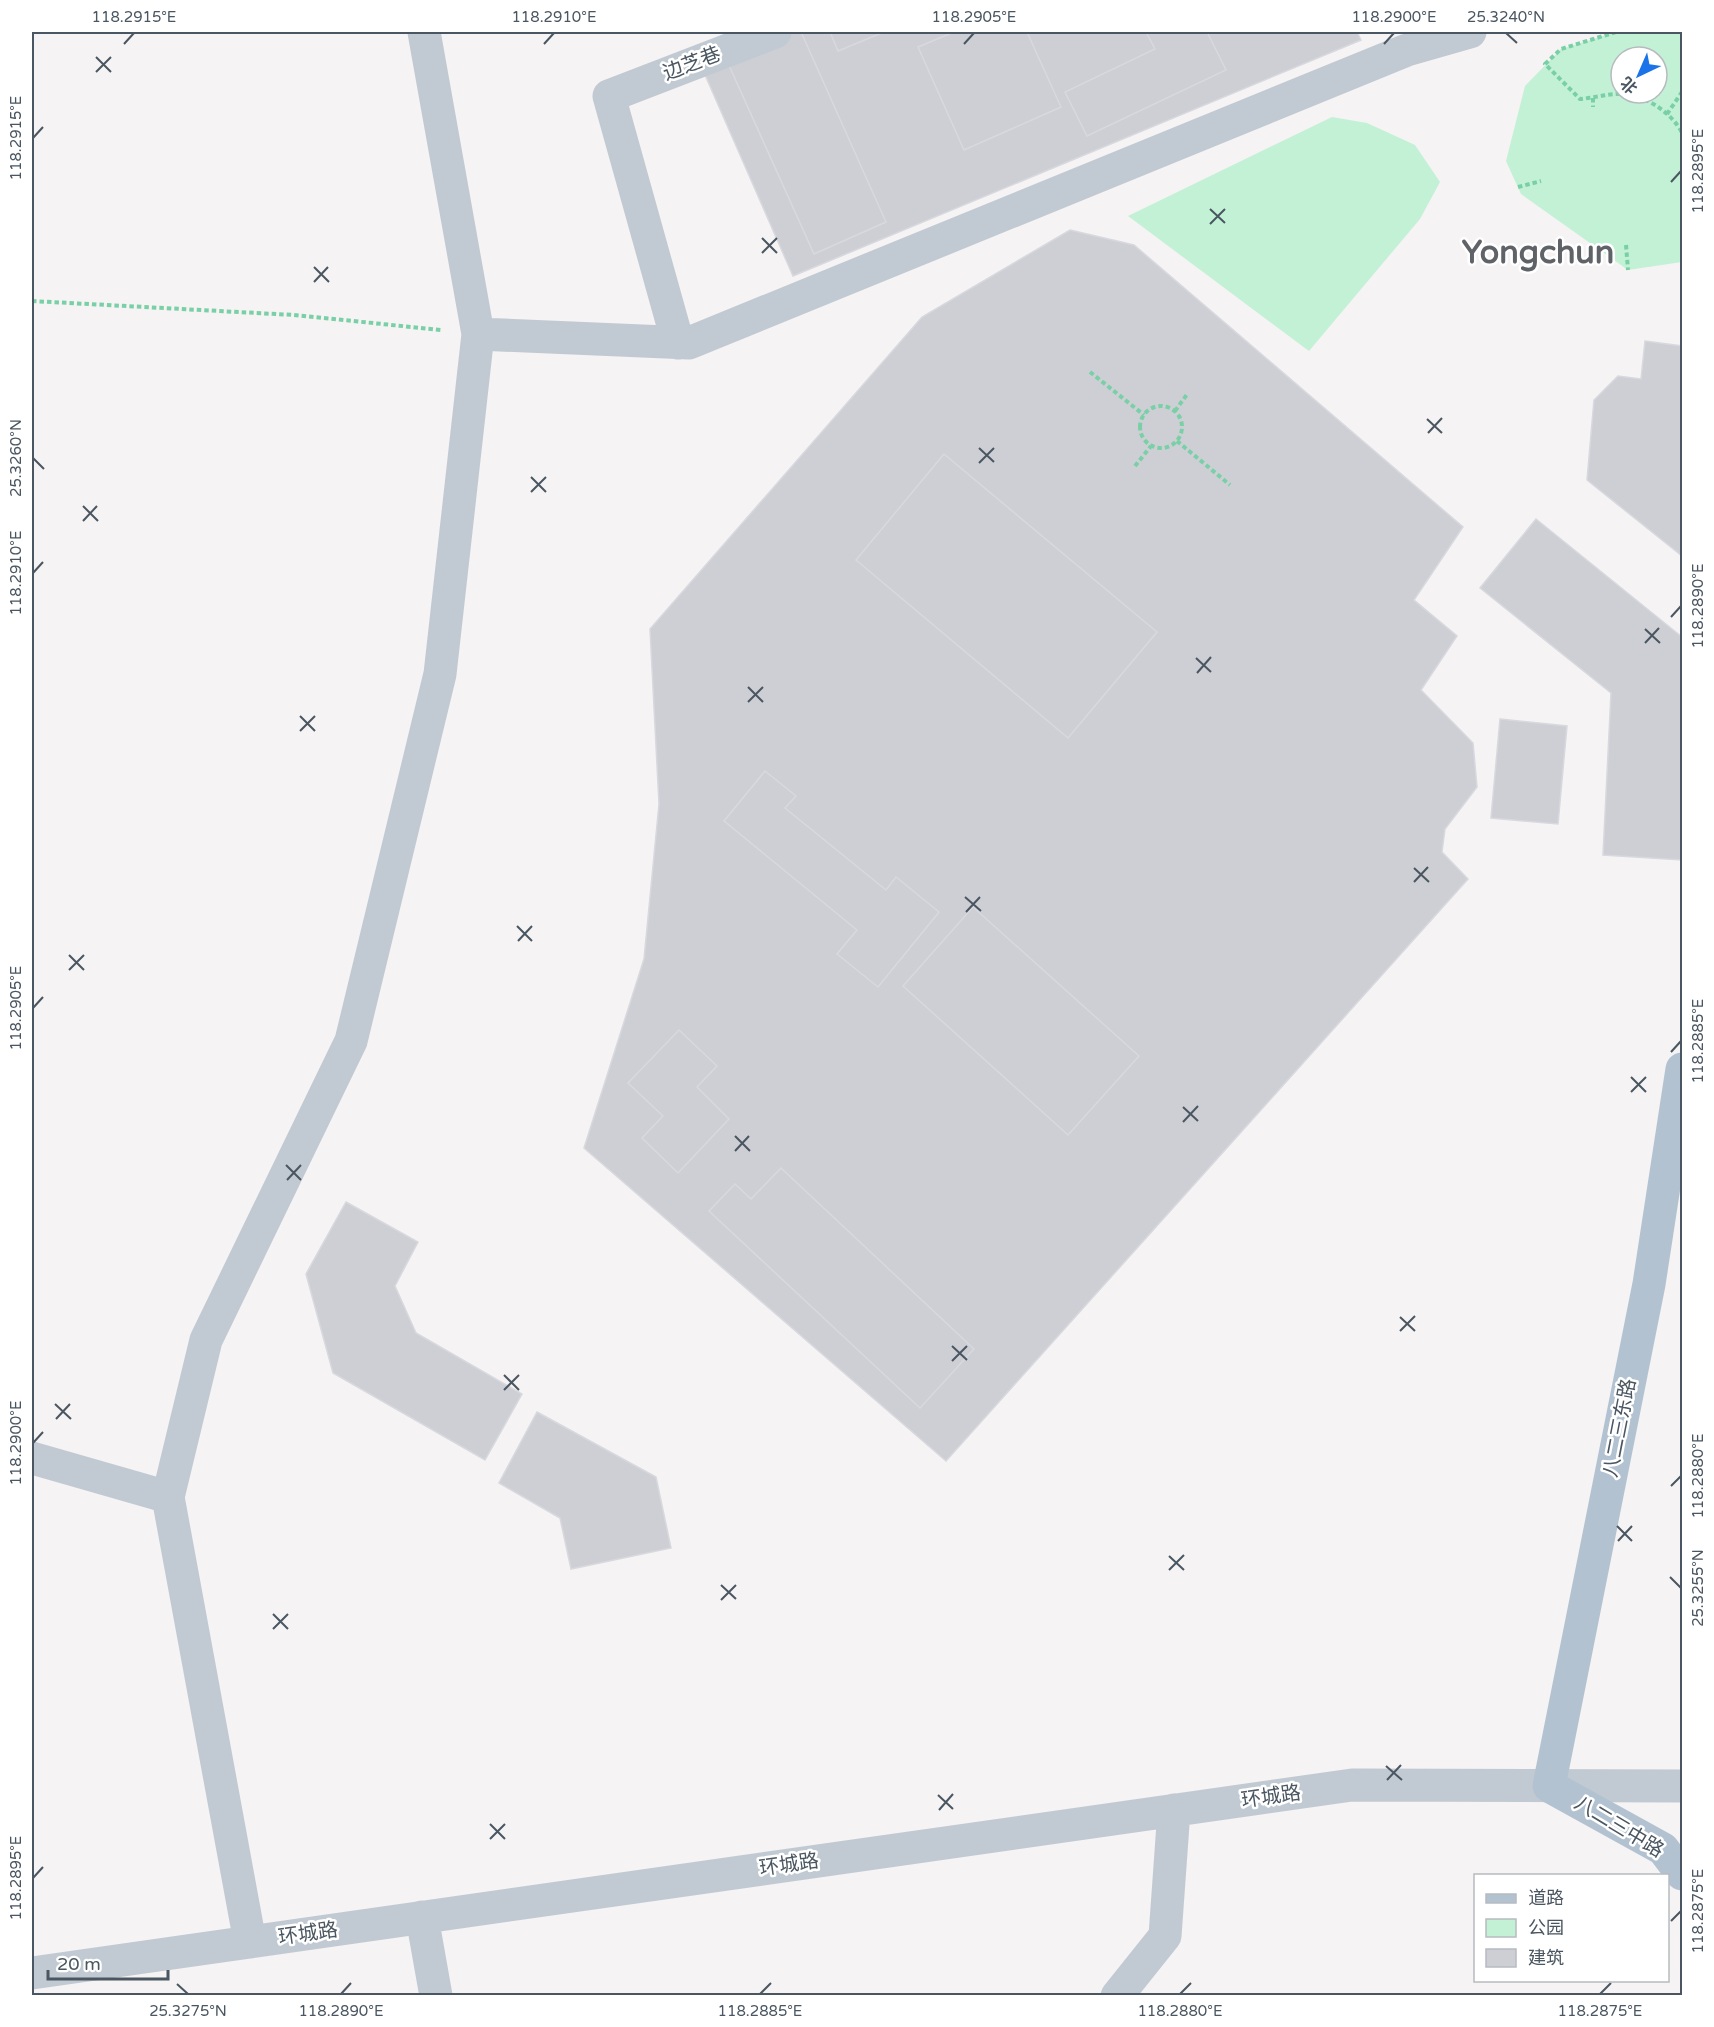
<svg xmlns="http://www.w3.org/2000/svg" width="1714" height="2027" viewBox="0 0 1714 2027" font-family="'Varela Round','Noto Sans SC',sans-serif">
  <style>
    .green { fill: #c3f1d5; fill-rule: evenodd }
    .building { fill: #cdcfd5; stroke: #d7d9de; stroke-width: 1.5 }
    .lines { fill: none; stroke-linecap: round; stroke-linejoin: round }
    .path { stroke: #7ad0a6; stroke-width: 4; stroke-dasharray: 4.5 3; stroke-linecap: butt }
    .minor { stroke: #c1cad2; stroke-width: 33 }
    .major { stroke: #b3c2d1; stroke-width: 33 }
    .ticks { fill: none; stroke: #4a5661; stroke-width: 2 }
    .labels { text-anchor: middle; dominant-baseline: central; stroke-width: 5; stroke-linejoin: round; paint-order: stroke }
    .street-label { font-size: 20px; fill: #4a5661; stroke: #fff }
    .town-label { font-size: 32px; font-weight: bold; fill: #5f6368; stroke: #fff }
    .neatline { fill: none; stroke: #4a5661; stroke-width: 2 }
    .ticks-label { font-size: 15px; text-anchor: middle; fill: #4a5661 }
  </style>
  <rect width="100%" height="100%" fill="#f5f3f3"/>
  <path class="green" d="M1616,32H1682V262L1628,270L1521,194L1506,161L1525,86L1561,49ZM1621,57H1657V93H1621Z
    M1332,117L1367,123L1415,145L1440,182L1420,219L1309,351L1128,216Z"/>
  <path class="building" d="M739,32H801L886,222L814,254L718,41Z
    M752,32H1357L1361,40L793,276L695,52Z
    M830,32H884L838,51Z
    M954,32H1027L1061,107L964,150L918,47Z
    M1146,32H1207L1226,70L1087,136L1065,92L1155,49Z
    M1070,230L1134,245L1463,527L1414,600L1457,636L1421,690L1473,743L1477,787L1445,829L1442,852L1468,879L946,1461L584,1148L644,959L659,804L650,629L922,317Z
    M1645,341L1682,346V556L1587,480L1594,400L1618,376L1641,379Z
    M944,454L1157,632L1068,738L856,560Z
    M1536,519L1682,637V860L1603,855L1611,693L1480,588Z
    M1500,719L1567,726L1558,824L1491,818Z
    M765,771L796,796L785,808L886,890L896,877L939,912L878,987L837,954L857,930L724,821Z
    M973,907L1139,1056L1068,1135L903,986Z
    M679,1030L717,1066L697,1087L729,1119L678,1173L642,1138L663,1116L628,1083Z
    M781,1168L974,1349L920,1408L709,1211L735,1184L751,1199Z
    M346,1202L418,1242L395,1286L416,1333L522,1394L485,1460L333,1373L306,1274Z
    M537,1412L656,1477L671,1548L571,1569L560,1518L499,1483Z"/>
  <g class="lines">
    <path class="path" d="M1616,32L1561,49L1545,64L1580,99C1593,98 1606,94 1619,94C1642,93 1672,112 1682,133
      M1593,98V107
      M1667,114L1682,92
      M1518,187L1541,181
      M1626,245L1628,270
      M32,301L294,315L441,330
      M1090,372L1144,415
      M1140 427a21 21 0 1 1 42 0a21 21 0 1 1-42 0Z
      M1175,411L1188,393
      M1177,441L1230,485
      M1135,466L1151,446"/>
    <path class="minor" d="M478,334L689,343L1407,50L1470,32
      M678,343L609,96L775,32
      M32,1458L168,1497
      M422,1917L436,1996
      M250,1942L168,1497L206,1340L351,1041L440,674L478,334L424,32
      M32,1973L1352,1785L1682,1786
      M1117,1996L1165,1936L1174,1810"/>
    <path class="major" d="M1682,1069L1649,1284L1549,1786L1663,1849L1682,1874"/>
  </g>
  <path class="ticks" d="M1506,33L1517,43M124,44L134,33M544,44L554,33M964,44L974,33M1384,44L1394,33M96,57L111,72M96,72L111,57M33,138L43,127M1671,182L1681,171M1210,209L1225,223M1210,224L1225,209M762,238L777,253M762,253L777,238M314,267L329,282M314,282L328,267M1427,419L1442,433M1428,433L1442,418M979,448L994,462M33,458L44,469M979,463L994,448M531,477L546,492M531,492L546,477M83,506L98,521M83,521L97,506M33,573L43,562M1671,617L1681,606M1645,629L1660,643M1645,643L1659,628M1196,658L1211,672M1197,673L1211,657M748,687L763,702M748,702L763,687M300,716L315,731M300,731L315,716M1414,868L1429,882M1414,882L1428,867M965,897L981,911M966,912L980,897M517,926L532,941M518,941L532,926M69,955L84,970M69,970L84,955M33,1008L43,997M1671,1052L1681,1041M1631,1077L1646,1092M1631,1092L1646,1077M1183,1107L1198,1121M1183,1122L1198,1106M735,1136L750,1151M735,1151L749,1136M286,1165L301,1180M287,1180L301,1165M1400,1317L1415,1331M1400,1331L1415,1316M952,1346L967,1360M952,1361L967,1346M504,1375L519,1390M504,1390L519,1375M55,1404L71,1419M56,1419L70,1404M33,1443L43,1432M1671,1486L1681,1476M1617,1526L1632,1541M1618,1541L1632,1526M1169,1556L1184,1570M1169,1570L1184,1555M1670,1577L1681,1588M721,1585L736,1599M721,1600L736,1585M273,1614L288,1629M273,1629L288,1614M1386,1766L1402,1780M1387,1780L1401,1765M938,1795L953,1809M939,1810L953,1794M490,1824L505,1839M490,1839L505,1824M33,1878L43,1867M1671,1921L1681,1911M177,1984L188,1994M341,1994L351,1983M760,1994L771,1983M1180,1994L1191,1983M1600,1994L1611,1983"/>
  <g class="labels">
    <g class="street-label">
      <text transform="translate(692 64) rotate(-21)">边芝巷</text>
      <text transform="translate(1620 1428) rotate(-79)">八二三东路</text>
      <text transform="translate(1271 1797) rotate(-8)">环城路</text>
      <text transform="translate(1619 1827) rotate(31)">八二三中路</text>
      <text transform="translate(789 1865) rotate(-8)">环城路</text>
      <text transform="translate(308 1934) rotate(-8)">环城路</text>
    </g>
    <g class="town-label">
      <text x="1538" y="253">Yongchun</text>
    </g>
  </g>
  <rect width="1714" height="2027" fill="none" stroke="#ffffff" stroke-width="66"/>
  <rect x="1474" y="1874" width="195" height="108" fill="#ffffff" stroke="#b7bbc0" stroke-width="1.5"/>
  <rect x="1486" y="1894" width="30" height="9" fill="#b3c2d1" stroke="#b7bbc0" stroke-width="1.5"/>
  <text x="1528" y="1904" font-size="18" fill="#4a5661">道路</text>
  <rect x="1486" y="1919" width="30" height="18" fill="#c3f1d5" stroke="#b7bbc0" stroke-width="1.5"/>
  <text x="1528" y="1934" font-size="18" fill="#4a5661">公园</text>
  <rect x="1486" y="1949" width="30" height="18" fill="#cdcfd5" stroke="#b7bbc0" stroke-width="1.5"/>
  <text x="1528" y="1964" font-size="18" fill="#4a5661">建筑</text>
  <g transform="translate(1639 75) rotate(224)"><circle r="28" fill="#ffffff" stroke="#b7bbc0" stroke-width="1.5"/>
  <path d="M0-4.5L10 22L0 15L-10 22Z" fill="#1a73e8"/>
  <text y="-9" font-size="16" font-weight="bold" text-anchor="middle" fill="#4a5661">北</text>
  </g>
  <path d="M48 1970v9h120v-9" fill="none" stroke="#4a5661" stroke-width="3"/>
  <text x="57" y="1970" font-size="18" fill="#4a5661" stroke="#ffffff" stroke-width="4.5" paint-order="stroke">20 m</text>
  <rect x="33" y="33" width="1648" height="1961" class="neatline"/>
  <g class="ticks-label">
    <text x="134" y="22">118.2915°E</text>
    <text x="554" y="22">118.2910°E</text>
    <text x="974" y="22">118.2905°E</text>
    <text x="1394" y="22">118.2900°E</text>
    <text x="1506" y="22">25.3240°N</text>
    <text transform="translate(16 138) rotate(-90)" y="5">118.2915°E</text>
    <text transform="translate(1698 171) rotate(-90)" y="5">118.2895°E</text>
    <text transform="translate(16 458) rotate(-90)" y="5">25.3260°N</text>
    <text transform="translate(16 573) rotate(-90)" y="5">118.2910°E</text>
    <text transform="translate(1698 606) rotate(-90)" y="5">118.2890°E</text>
    <text transform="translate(16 1008) rotate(-90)" y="5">118.2905°E</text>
    <text transform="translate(1698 1041) rotate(-90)" y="5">118.2885°E</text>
    <text transform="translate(16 1443) rotate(-90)" y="5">118.2900°E</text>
    <text transform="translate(1698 1476) rotate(-90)" y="5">118.2880°E</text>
    <text transform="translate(1698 1588) rotate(-90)" y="5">25.3255°N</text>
    <text transform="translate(16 1878) rotate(-90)" y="5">118.2895°E</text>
    <text transform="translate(1698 1911) rotate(-90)" y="5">118.2875°E</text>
    <text x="188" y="2016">25.3275°N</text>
    <text x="341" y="2016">118.2890°E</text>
    <text x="760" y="2016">118.2885°E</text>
    <text x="1180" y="2016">118.2880°E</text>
    <text x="1600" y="2016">118.2875°E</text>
  </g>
</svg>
